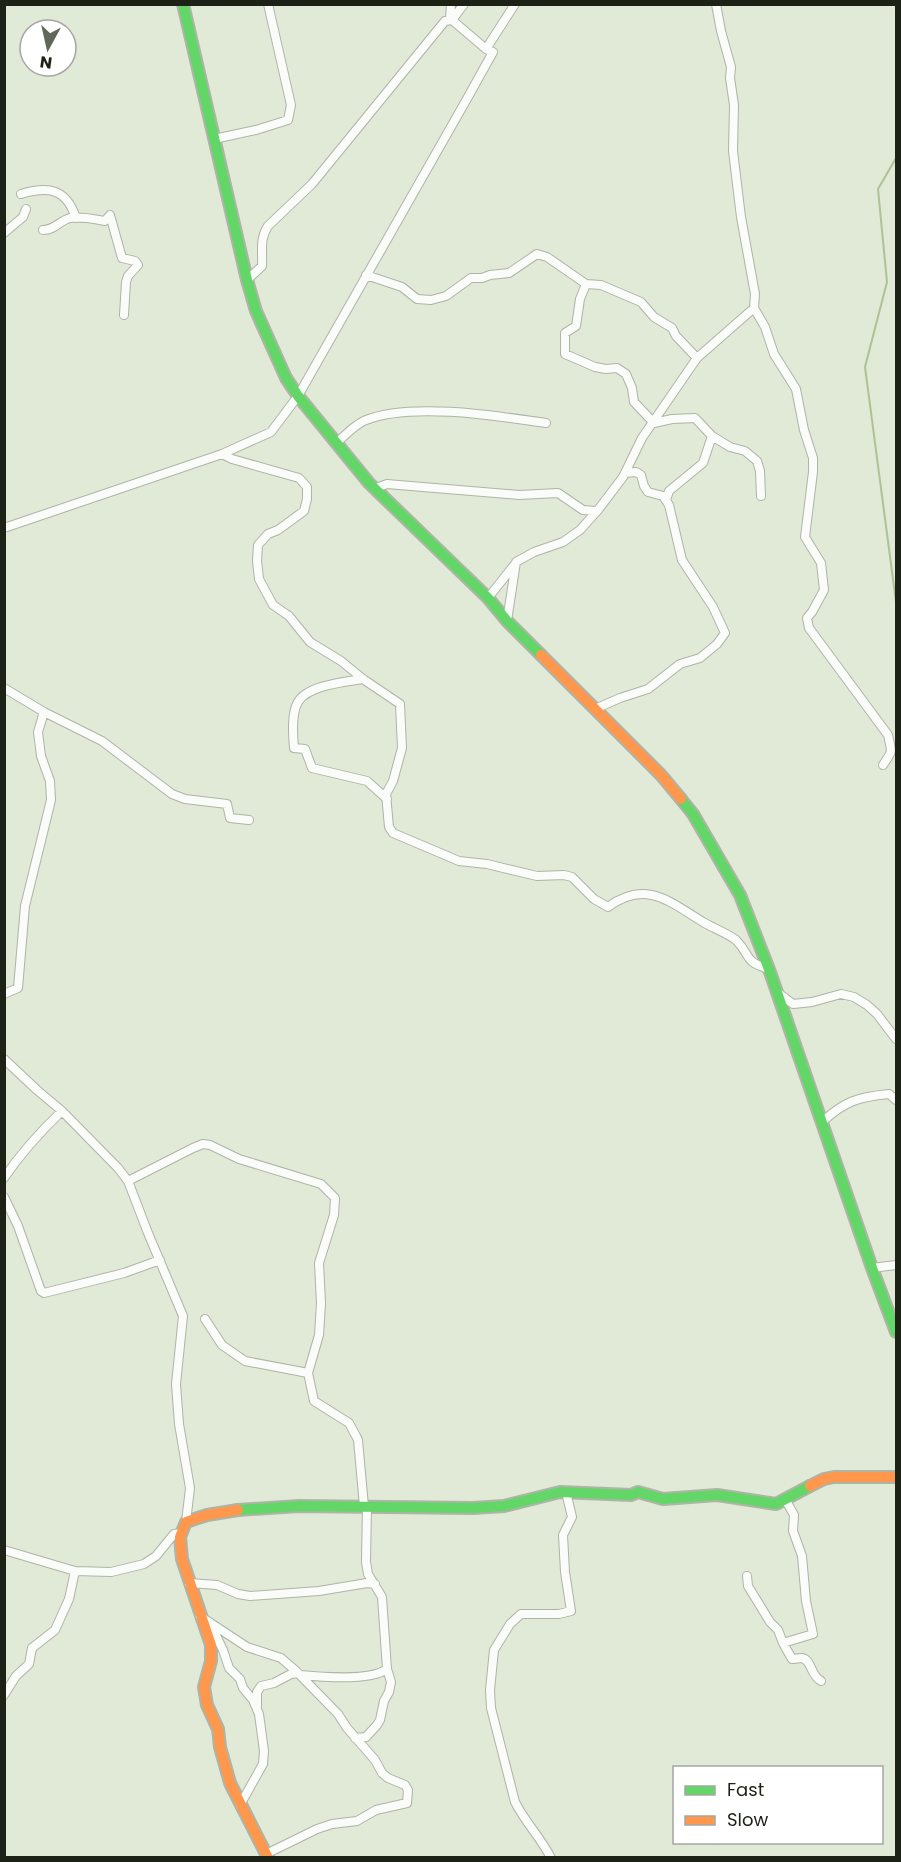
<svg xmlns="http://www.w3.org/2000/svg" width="901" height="1862" viewBox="0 0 901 1862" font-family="Poppins,sans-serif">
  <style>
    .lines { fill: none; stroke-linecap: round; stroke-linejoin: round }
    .stream { stroke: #aec294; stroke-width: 2 }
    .street-casing { stroke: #aeb4a6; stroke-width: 10 }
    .fast-casing { stroke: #aeb4a6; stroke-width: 14 }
    .slow-casing { stroke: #aeb4a6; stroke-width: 14 }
    .street { stroke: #fafcf9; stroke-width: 8 }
    .fast { stroke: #63d668; stroke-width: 10 }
    .slow { stroke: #ff974d; stroke-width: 10 }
  </style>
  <rect width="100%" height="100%" fill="#e1e9d7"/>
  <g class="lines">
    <path class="stream" d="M896,158L878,189L887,282L865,367L896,602"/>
    <defs>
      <path id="street" d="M450,19L451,4
        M452,20L464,4
        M214,139L256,130L288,120L291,105L268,4
        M21,194C48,186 66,188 76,218
        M43,230C55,230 59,221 70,218C81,216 93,219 105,221L110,215L122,258L135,261L138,265L128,276L126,282L124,315
        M4,233L23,217L26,209
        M366,275L402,287L417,299L431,300L446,296L471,278H482L490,275L509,273L537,254L547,257L586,284L601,285L641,302L654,317L672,328L676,336L697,358
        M247,280L262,266C263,251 259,240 268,226L312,184L445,21L452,20L486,49
        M586,284L580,299L576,326L565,333V354L595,367L606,369L617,368L626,374L632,388L634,402L654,423L672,419L695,418L712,436L730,447L745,451L757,461L760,471L761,496
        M754,308L765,327L774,354L796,389L804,430L813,458V472L805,537L821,563L824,590L812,612L807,618L809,628L888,735C892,754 893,750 883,765
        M336,443C345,436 355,424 366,420C411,402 498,416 546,423
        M222,454L232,459L299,478L307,487V499L304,511L278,530L268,534L258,545L257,561L259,579L273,605L289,616L310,642L341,661L363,679L400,704L402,748L393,781L386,794L389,827L393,833L459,861L487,864L537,876L564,875L572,877L594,899L608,907C646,879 670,902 703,922C713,928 727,933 736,940C752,956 742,961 769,969
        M376,488L387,484L519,495L558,493L583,510L597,511
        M666,500L669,491L703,463L712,436
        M4,528L222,454L271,432L298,396L468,97L493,52L486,49L515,4
        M488,598L515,564
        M507,621L516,562L534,552L563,542L580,530L598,510L623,477L642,438L697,358L754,308L755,294L741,217L733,151L734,105L730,78L731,67L721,31L716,4
        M363,679C345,682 308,685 298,702C291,713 293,736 294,748L305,749L312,768L367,781L387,799
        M4,688L44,712L102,741L172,794L185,799L227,804L230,818L249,820
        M595,709L620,698L648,689L680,664L700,658L717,644L725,633L713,607L682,560L669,505L663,496L648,492L644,486L641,475L636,472L625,473
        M777,992L793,1004L812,1002L841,994L854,997L867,1005L877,1014L896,1039
        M4,994L18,988L25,906L51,800L50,781L41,756L38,732L44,712
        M4,1059L37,1090L62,1111L118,1168L128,1181L148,1233L183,1316L176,1384L179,1424L190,1488L186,1522
        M822,1122C845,1101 858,1097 889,1094L896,1100
        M4,1178C21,1153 40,1132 62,1111
        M128,1181L193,1148L203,1144L210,1145L239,1159L321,1184L335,1198L334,1215L319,1263L321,1303L319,1335L308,1373
        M4,1197L18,1226L41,1291L44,1293L124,1273L160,1260
        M872,1268L896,1265
        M205,1319L222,1345L245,1361L308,1373L314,1401L349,1423L356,1436L358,1440L364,1506
        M4,1550L75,1571L111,1572L144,1564L156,1556L174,1534L181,1533
        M747,1576L748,1586L770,1622L778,1630L783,1643L792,1659C795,1659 799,1658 802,1658C812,1660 810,1675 821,1681
        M189,1583L217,1585L238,1594L250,1596L319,1591L367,1583L375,1584
        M200,1616L247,1647L281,1658L296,1671L338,1714L347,1728L375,1760L382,1773L388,1778L405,1785L408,1790L407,1803L376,1810L357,1821L332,1824L317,1829L266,1854
        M210,1623L223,1650L229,1668L240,1679L243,1688L253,1700L259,1714L264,1751L263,1764L240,1805
        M783,1643L813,1634L806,1601L802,1556L793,1531L794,1515L785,1499
        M301,1675C321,1677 371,1681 387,1669
        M4,1695L16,1676L29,1664L32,1648L55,1630L69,1599L75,1571
        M257,1706V1692L261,1686L274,1683L291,1674L298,1673
        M355,1738L366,1737L377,1725L380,1720L384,1701L389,1692L391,1682L387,1669L382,1597L368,1574L366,1562L367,1506
        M551,1858C541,1838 525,1822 515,1802L491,1708L490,1690L494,1650L510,1624L521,1614H559L571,1611L565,1572L563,1535L572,1517L566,1492"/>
      <path id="fast" d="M183,4L247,280L256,311L286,378L298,396L369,483L488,598L507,621L541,655
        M681,799L693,814L740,895L770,972L872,1268L896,1332
        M238,1510L299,1506L473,1508L504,1506L560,1492L631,1495L638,1492L663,1499L717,1495L776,1504L810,1486"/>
      <path id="slow" d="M541,655L661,775L681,799
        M810,1486L824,1479L834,1477H896
        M238,1510L207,1515L186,1522L180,1537L182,1559L211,1645V1661L204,1687L207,1705L218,1729L220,1747L230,1783L268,1858"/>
    </defs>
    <use href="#street" class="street-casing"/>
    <use href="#fast" class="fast-casing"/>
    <use href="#slow" class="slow-casing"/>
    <use href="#street" class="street"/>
    <use href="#fast" class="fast"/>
    <use href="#slow" class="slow"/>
  </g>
  <rect width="901" height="1862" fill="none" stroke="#1c2216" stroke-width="12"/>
  <rect x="673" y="1766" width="210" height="78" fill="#ffffff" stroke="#a4a7a2" stroke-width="1.5"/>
  <rect x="685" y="1786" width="30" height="9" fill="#63d668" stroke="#a4a7a2" stroke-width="1.5"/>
  <text x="727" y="1796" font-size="18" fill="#1c2216">Fast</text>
  <rect x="685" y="1816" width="30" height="9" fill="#ff974d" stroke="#a4a7a2" stroke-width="1.5"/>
  <text x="727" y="1826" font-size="18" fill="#1c2216">Slow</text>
  <g transform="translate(48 48) rotate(188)"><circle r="28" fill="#ffffff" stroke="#a4a7a2" stroke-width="1.5"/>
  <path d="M0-4.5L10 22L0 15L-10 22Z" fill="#61685a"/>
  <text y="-9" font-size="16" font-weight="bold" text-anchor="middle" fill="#1c2216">N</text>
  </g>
</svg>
